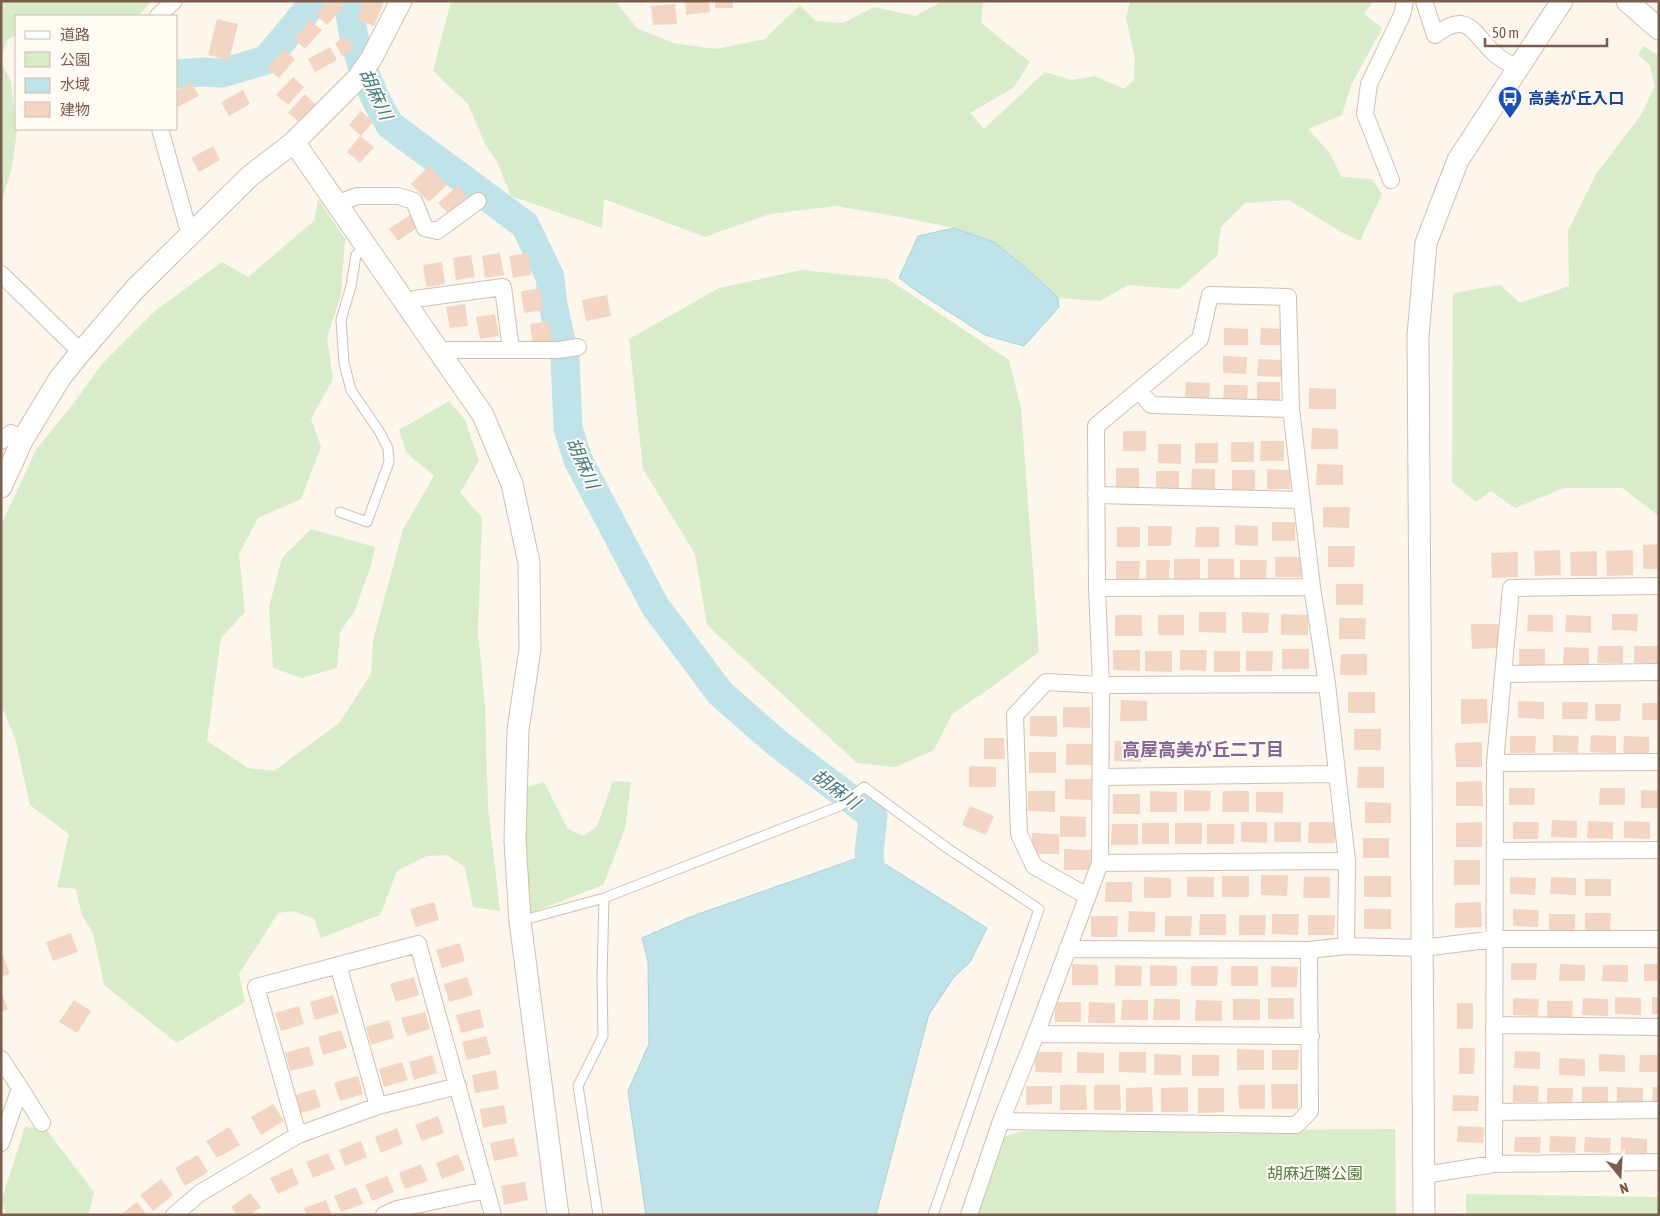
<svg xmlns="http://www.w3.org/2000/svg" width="1660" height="1216" viewBox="0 0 1660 1216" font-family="'Asap Condensed','Noto Sans JP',sans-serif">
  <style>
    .green { fill: #d8ecc9 }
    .water { fill: #bfe3e8; stroke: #a5d3da }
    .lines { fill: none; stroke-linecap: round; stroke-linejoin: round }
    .river { stroke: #bfe3e8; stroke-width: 29 }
    .building { fill: #f3d5c3 }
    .service-casing { stroke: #d1beb0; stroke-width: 11 }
    .minor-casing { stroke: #d1beb0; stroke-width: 18 }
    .tertiary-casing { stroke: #d1beb0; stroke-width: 23 }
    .service { stroke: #fff; stroke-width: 9 }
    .minor { stroke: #fff; stroke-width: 16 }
    .tertiary { stroke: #fff; stroke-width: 21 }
    .labels { text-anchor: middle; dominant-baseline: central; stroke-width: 4; stroke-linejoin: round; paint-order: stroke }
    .transit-label { font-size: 16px; font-weight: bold; fill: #164399; stroke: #fffaf3; text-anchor: start }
    .park-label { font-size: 16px; fill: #537a41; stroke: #fffaf3 }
    .water-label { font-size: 18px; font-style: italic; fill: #437c86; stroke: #fffaf3 }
    .neighbourhood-label { font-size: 18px; font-weight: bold; fill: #846695; stroke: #fffaf3 }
  </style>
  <rect width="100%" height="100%" fill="#fdf6ec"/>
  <path class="green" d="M1,1H152L138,16H16V36L8,39L1,57Z
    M451,1H615L637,28L673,43L716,49L765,39L800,5L816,21L843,23L874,7L915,16L943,1H983L981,23L1030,62L1013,88L970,113L984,129L1045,72L1072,80L1095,76L1124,89L1134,80L1135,60L1126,18L1130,1H1373L1364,14L1382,28L1351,85L1342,115L1308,129L1329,152L1342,177L1372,179L1382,194L1360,241L1343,233L1289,200L1245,203L1221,227L1217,256L1179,289L1128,285L1100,301L1058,298L1034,275L994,242L954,228L905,218L836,206L770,214L705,237L604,199L602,228L511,196L496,160L485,144L468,104L433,71Z
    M1644,46L1659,56V516L1622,488H1564L1515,508L1491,491L1476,502L1452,482L1453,293L1500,285L1520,303L1569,286L1568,231L1596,174L1641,115L1655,86L1650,66L1638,54Z
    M1,62L11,81L17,131L12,168L1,203Z
    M318,199L345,239L341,295L327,338L333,379L311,419L321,447L301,499L258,518L239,554L245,612L221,638L207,741L248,768L274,771L339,723L371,674L373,641L403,529L434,476L406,452L399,430L449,401L465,420L479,461L460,493L482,517L478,633L485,705L488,808L500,911L473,907L465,867L447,855L427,856L397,871L380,915L321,938L314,919L294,911L278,913L239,974L245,1002L177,1043L104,985L93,933L82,916L76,889L57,887L69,834L30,805L15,738L1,705V525L36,450L73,404L102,364L155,311L222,262L248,277L314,221Z
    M802,270L888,279L1009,360L1021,408L1039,652L989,689L952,714L934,750L896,767L857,763L707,625L695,554L643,469L629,339L719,288Z
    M311,529L375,547L370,569L354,612L340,632L337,668L302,678L273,668L269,607L282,558Z
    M613,781L631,782L625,829L603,885L528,914L522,848L527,787L544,782L568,829L584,836L597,826Z
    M25,1127L46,1129L94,1192L89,1213L87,1215H6L2,1199Z
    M1395,1129L1396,1215H977L1004,1137L1019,1132L1046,1130H1127L1232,1134L1276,1130Z
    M1466,1194L1659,1197V1215H1466Z"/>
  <path class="water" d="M954,228L994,242L1034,275L1058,298L1059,307L1024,346L985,335L918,292L899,278L918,236Z
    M869,854L987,928L970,962L954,977L929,1014L876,1215H646L628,1091L649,1044L648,962L642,938L690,917Z"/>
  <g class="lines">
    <path class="river" d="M349,1C352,45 367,87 390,125L525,225L550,277L553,305L565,358L568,428L578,460L655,606L720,693L777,743L873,816L869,854L874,893
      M176,74L202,72L222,73L266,60L315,1"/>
  </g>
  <path class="building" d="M328,1H338L344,6L327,25L316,15Z
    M363,1L384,2L374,26L357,19Z
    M685,1H709L710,12L686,15Z
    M715,1H733V8H715Z
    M675,4L677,24L653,25L651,6Z
    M217,19L238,24L229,60L208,55Z
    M310,20L322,30L305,49L294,39Z
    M347,36L354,49L342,56L335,43Z
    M330,47L337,60L315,72L308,59Z
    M284,49L295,59L279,78L267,68Z
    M293,77L304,87L288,105L276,95Z
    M191,82L199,96L176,108V91Z
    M243,90L250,104L229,116L221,102Z
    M305,94L316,105L300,123L288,113Z
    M361,111L373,122L361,136L349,125Z
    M360,136L374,147L360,163L347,152Z
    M213,146L220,160L199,172L191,158Z
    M429,166L447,185L429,202L411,184Z
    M457,186L467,197L449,214L438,203Z
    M410,215L418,227L398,241L389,229Z
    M500,253L504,275L485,278L482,256Z
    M528,253L531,275L513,278L509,256Z
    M471,255L475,277L456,280L453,258Z
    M442,262L445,284L426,287L423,265Z
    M540,288L543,310L524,313L521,291Z
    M607,295L611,316L586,321L582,300Z
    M465,304L468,326L450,328L446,307Z
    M495,314L499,336L480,339L476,317Z
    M549,321L552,343L533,346L530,324Z
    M1224,328L1248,329V345H1224Z
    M1261,328L1285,329L1284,345H1260Z
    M1223,356L1247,357L1246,374L1223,373Z
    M1258,359L1282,360L1281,377L1257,376Z
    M1186,382L1210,383L1209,399H1185Z
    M1257,382H1280V402L1257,401Z
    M1224,385H1248L1247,402H1223Z
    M1309,388L1336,389V409H1309Z
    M1312,428L1338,429V449H1311Z
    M1123,431H1146V451H1123Z
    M1261,441H1284V461H1260Z
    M1231,442H1254V462H1231Z
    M1195,443H1218V463H1195Z
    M1158,444H1181V464L1158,463Z
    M1317,464L1343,465V485H1316Z
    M1116,468H1139V488H1116Z
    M1192,469H1215V489H1191Z
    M1267,469L1290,470V489H1267Z
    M1232,470H1255V490H1232Z
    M1156,471H1179V491H1156Z
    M1323,507H1350L1349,528L1323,527Z
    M1272,522H1295V541H1272Z
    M1235,525L1258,526V546L1235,545Z
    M1148,526H1172L1171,546H1148Z
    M1117,527H1140V547H1117Z
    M1196,527H1219V547H1195Z
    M1659,544V569H1643V545Z
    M1328,546H1355L1354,567H1328Z
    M1560,550L1561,575L1535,576L1534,551Z
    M1633,550V575L1607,576L1606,551Z
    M1597,551V576H1571L1570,552Z
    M1518,552V577L1492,578L1491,553Z
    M1275,557H1302L1301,577H1275Z
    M1174,559H1200V580L1174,579Z
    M1208,559H1234V579H1208Z
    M1146,560H1170L1169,579H1146Z
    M1240,560H1267L1266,580H1240Z
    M1116,561H1140L1139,581L1116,580Z
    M1336,584H1363V605H1336Z
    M1199,612H1226V633L1199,632Z
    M1242,612L1269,613L1268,633H1242Z
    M1281,614L1308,615V635H1281Z
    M1612,614H1638L1637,631L1612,630Z
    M1115,615H1142V636H1115Z
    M1158,615H1184V635H1158Z
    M1528,615H1553V632L1527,631Z
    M1566,615L1591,616V633L1565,632Z
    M1339,618H1366L1365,639H1339Z
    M1471,624H1498V648L1472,649Z
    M1598,646H1623V663H1597Z
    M1634,646H1659V663H1634Z
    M1564,647L1589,648V665L1563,664Z
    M1282,649H1309V669H1282Z
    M1519,649H1545V666L1519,665Z
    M1113,650H1140V671L1113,670Z
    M1180,650H1207L1206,671L1180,670Z
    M1145,651H1172V672L1145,671Z
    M1214,651H1240V672H1214Z
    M1246,651H1273L1272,671H1246Z
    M1341,654H1367V675H1340Z
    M1348,692H1375V713H1348Z
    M1461,699H1487L1488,723L1461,724Z
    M1121,700L1147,701V721H1120Z
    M1518,701L1544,702V719L1518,718Z
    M1562,702H1588L1587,719H1562Z
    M1642,703H1659V720H1642Z
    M1595,704H1621L1620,721H1595Z
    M1063,707H1090V728L1063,727Z
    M1030,716H1057V737L1030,736Z
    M1354,729H1381V750H1354Z
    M1553,735L1579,736L1578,753L1553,752Z
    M1591,735L1616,736V753L1590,752Z
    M1510,736H1536L1535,753H1510Z
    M1624,736L1649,737V754L1623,753Z
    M984,738H1004L1005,759H984Z
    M1115,741H1141V762L1114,761Z
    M1482,742V767H1456L1455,743Z
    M1066,744H1092V765H1066Z
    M1029,752H1056V773H1029Z
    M969,766L996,767V787H969Z
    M1358,767H1384V788H1357Z
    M1065,779H1092L1091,800L1065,799Z
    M1482,781L1483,806H1456V782Z
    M1509,788H1535L1534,805H1509Z
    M1600,788H1625V805H1599Z
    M1184,790L1211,791L1210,811H1184Z
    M1641,790L1659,791V808H1641Z
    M1028,791H1055V812L1028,811Z
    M1150,791L1177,792V812H1150Z
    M1223,791H1249V812H1222Z
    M1256,792H1283V813L1256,812Z
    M1113,794H1140V814H1113Z
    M1365,802L1391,803V823H1365Z
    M970,806L994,816L986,835L962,825Z
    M1060,816L1086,817V837H1060Z
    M1552,820L1577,821V838L1551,837Z
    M1588,821L1613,822V839L1587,838Z
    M1624,821L1650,822V839L1624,838Z
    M1241,822H1267V843L1241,842Z
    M1274,822H1301V842H1274Z
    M1309,822H1335V843H1308Z
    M1482,822V847H1456V823Z
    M1513,822H1539L1538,839H1513Z
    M1142,823H1169V844H1142Z
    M1175,823H1202V844H1175Z
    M1112,824H1138V845H1111Z
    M1207,824H1234V844H1207Z
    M1032,833L1059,834V854H1032Z
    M1363,838H1389V858H1363Z
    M1064,849L1091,850L1090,870H1064Z
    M1454,860H1480V885H1454Z
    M1261,875H1288L1287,896L1261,895Z
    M1222,876H1249V897H1222Z
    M1364,876H1391V897H1364Z
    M1144,877L1171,878V898H1144Z
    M1187,877H1214V897H1187Z
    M1304,877H1330V898H1303Z
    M1510,877L1536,878L1535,895L1510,894Z
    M1551,877L1576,878V895L1550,894Z
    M1585,879H1611V896H1585Z
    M1106,882H1132V902H1105Z
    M434,902L439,920L416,927L410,909Z
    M1481,902L1482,927L1455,928V903Z
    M1364,909H1391V929H1364Z
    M1513,909L1539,910L1538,927L1513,926Z
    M1129,911L1155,912V932H1128Z
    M1585,913H1611L1610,931L1585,930Z
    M1200,914H1226V935H1199Z
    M1272,914H1299L1298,935L1272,934Z
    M1549,914H1575V931L1549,930Z
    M1239,915H1266L1265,935H1239Z
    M1308,915H1335L1334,935H1308Z
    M1091,916H1118L1117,937H1091Z
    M1165,916H1192L1191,936H1165Z
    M71,933L78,952L53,961L46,942Z
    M460,943L465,961L442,968L436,950Z
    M3,955L10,974L1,977V956Z
    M1511,963H1537L1536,980H1511Z
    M1072,964L1098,965V985H1072Z
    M1560,964L1585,965V981H1559Z
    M1644,964H1659V981H1644Z
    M1115,965L1142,966L1141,986H1115Z
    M1150,965L1177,966V986H1150Z
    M1603,965H1628V982L1602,981Z
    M1191,966H1218L1217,986H1191Z
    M1231,966H1258V986H1231Z
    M1271,966L1298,967L1297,987H1271Z
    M414,977L419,995L396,1002L390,984Z
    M467,977L473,995L449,1002L444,984Z
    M1,991L8,1009L1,1012Z
    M333,995L339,1013L315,1020L310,1002Z
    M1615,997L1641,998V1015L1615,1014Z
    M1652,997H1659V1014H1652Z
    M1268,998H1294V1019H1268Z
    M1513,998L1539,999L1538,1016L1513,1015Z
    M1583,998L1608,999V1016L1582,1015Z
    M1154,999H1180V1020H1153Z
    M1233,999H1260V1020H1233Z
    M74,1000L91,1011L77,1033L59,1022Z
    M1122,1000H1148V1020H1121Z
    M1196,1000L1222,1001V1021H1195Z
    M1547,1001H1573L1572,1018H1547Z
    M1055,1002H1081V1022H1055Z
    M1089,1002L1115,1003V1023H1088Z
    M1457,1003H1473V1029H1457Z
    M299,1006L304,1024L281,1031L275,1013Z
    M480,1009L484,1027L461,1033L456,1015Z
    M425,1012L430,1029L407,1036L401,1018Z
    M389,1020L394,1038L371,1045L366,1027Z
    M341,1030L347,1048L323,1055L318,1037Z
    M486,1036L491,1054L467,1060L462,1042Z
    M309,1046L314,1065L290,1071L285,1053Z
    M1459,1048H1475L1474,1074H1459Z
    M1237,1049L1264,1050V1070H1237Z
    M1272,1050H1299L1298,1070H1272Z
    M1515,1051L1540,1052V1069L1514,1068Z
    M1035,1052H1062V1073L1035,1072Z
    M1077,1052L1104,1053V1073H1077Z
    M1119,1052H1146V1073L1119,1072Z
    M1154,1054L1181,1055V1075H1154Z
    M1599,1054L1625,1055V1072L1599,1071Z
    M432,1055L437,1073L414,1080L409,1062Z
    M1192,1055H1219V1076H1192Z
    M1640,1055H1659V1072H1639Z
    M1559,1058L1585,1059V1076L1559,1075Z
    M402,1062L408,1080L384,1087L379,1069Z
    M496,1070L499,1089L475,1093L472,1075Z
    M358,1076L363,1094L340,1101L334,1083Z
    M1271,1084H1298V1109H1272Z
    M1060,1085H1086L1087,1110H1060Z
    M1094,1085H1120L1121,1110H1094Z
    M1238,1085H1265V1109H1239Z
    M1513,1085L1539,1086L1538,1102H1513Z
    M1026,1086H1052V1104L1026,1105Z
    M1152,1087L1153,1112H1126V1088Z
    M1188,1087V1112H1161V1088Z
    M1582,1087H1608V1104H1582Z
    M1617,1087L1643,1088V1105L1617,1104Z
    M1653,1087H1659V1104H1652Z
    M1198,1088H1224V1112L1198,1113Z
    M1547,1088H1573L1572,1105L1547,1104Z
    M315,1089L321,1107L297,1114L292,1096Z
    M1453,1095L1479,1096L1478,1111H1452Z
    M273,1104L284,1121L261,1135L251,1117Z
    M504,1105L507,1123L483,1128L480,1109Z
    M438,1116L444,1133L422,1141L415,1125Z
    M1458,1126L1484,1127L1483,1143L1457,1142Z
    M229,1127L240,1145L217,1158L206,1141Z
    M397,1128L403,1144L381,1153L375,1137Z
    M1550,1136L1576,1137L1575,1153L1549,1152Z
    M1515,1137H1541L1540,1153L1514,1152Z
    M1585,1137L1611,1138L1610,1153L1584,1152Z
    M1621,1137L1647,1139V1154L1621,1153Z
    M514,1138L518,1156L494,1161L490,1143Z
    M361,1141L367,1157L345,1166L339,1150Z
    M328,1153L335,1169L313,1178L306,1162Z
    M458,1154L465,1170L442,1179L436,1163Z
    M198,1155L208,1172L185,1186L175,1168Z
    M421,1164L428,1181L405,1189L399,1173Z
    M292,1168L299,1184L278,1194L270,1178Z
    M387,1176L394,1192L372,1201L365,1185Z
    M161,1179L173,1195L153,1211L140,1195Z
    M525,1182L528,1200L504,1205L501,1186Z
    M356,1187L363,1204L341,1212L334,1196Z
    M250,1193L261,1207L250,1215H237L231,1207Z
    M326,1200L332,1215H306L304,1208Z
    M137,1202L147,1215H120Z"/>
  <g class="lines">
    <defs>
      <path id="service" d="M340,512L367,522L389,462L388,448L379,431L351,390L344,363L341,320L351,286L356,255L366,247
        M520,921L604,898L840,806L864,787L947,848L1039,909L933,1215
        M598,1215L578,1086L603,1036L602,977L604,898"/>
      <path id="minor" d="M1424,1L1435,35C1470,9 1473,35 1495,54C1501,60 1511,64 1518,68
        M158,16L174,1
        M160,129L187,225L194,231
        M1391,180L1365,114L1369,84L1402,15L1405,1
        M336,204L357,196H398L414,201L425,228L437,231L478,201
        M1,274L81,352
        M405,304L415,299L503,287L511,350
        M439,353L446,350H558L578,347
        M1139,390L1151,405L1291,409
        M1,441L11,433L23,439
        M1096,495L1302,500
        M1097,588L1312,587
        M1503,674L1659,672
        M1495,763L1659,762
        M1101,777L1337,774
        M1495,851L1659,850
        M1100,863L1347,861
        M1087,896L1034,866L1019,834L1015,715L1046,682L1101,685L1327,684
        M1067,949L1309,950L1346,946L1423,948L1495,939H1659
        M338,965L378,1106
        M1494,1025L1659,1027
        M1036,1034L1311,1036
        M1,1059L22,1091L18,1094L1,1143
        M22,1091L42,1123
        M1494,1112L1659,1110
        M1001,1121L1296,1125L1310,1111L1309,950
        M298,1135L256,987L418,944L493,1215
        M1494,1164L1495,763L1511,588L1659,586
        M1424,1175L1494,1164L1659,1162
        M174,1215L200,1193L298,1135L378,1106L458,1086
        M384,1215L397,1209L486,1190
        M969,1215L1001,1121L1036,1034L1100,863L1101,685L1097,588L1096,426L1200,339L1210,295L1288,297L1291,409L1312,587L1327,684L1347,861L1346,946"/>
      <path id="tertiary" d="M1627,1L1659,29
        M294,142L483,415L512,484L529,563L530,649L518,730L515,841L520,921L558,1215
        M1,487L23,439L60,378L81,352L135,289L250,176L294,142L357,79L371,59L401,1
        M1424,1215L1418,336L1426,243L1458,160L1562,1"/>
    </defs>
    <use href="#service" class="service-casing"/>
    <use href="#minor" class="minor-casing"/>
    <use href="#tertiary" class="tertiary-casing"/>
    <use href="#service" class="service"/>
    <use href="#minor" class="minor"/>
    <use href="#tertiary" class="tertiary"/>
  </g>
  <defs>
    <symbol id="bus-pin" viewBox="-11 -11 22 30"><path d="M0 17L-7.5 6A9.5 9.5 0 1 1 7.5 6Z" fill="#1a4fb4" stroke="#fffaf3"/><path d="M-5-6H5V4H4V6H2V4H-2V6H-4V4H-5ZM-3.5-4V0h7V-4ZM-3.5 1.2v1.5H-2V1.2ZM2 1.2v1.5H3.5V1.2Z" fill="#fff"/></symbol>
  </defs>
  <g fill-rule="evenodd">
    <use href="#bus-pin" x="1496" y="84" width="28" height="38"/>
  </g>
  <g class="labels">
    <g class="transit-label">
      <text x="1528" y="98">高美が丘入口</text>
    </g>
    <g class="park-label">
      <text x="1315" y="1173">胡麻近隣公園</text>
    </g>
    <g class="water-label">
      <text transform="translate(376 94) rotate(65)">胡麻川</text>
      <text transform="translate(583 463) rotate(66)">胡麻川</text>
      <text transform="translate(836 789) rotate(37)">胡麻川</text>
    </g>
    <g class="neighbourhood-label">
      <text x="1203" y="749">高屋高美が丘二丁目</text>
    </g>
  </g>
  <rect width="1660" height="1216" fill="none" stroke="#7a5c4d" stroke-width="5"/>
  <rect x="15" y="15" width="162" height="115" fill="#fffaf3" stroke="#cabbb1"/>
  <rect x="25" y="31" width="25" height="8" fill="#ffffff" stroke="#cabbb1"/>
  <text x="60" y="40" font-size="15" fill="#7a5c4d">道路</text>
  <rect x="25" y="52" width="25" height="15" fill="#d8ecc9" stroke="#cabbb1"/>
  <text x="60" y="65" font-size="15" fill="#7a5c4d">公園</text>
  <rect x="25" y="78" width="25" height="15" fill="#bfe3e8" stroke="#cabbb1"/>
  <text x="60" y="90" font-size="15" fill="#7a5c4d">水域</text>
  <rect x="25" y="102" width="25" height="15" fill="#f3d5c3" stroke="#cabbb1"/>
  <text x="60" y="115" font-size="15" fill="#7a5c4d">建物</text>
  <g transform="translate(1620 1176) rotate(162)" stroke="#fffaf3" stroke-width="4" paint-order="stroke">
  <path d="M0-4L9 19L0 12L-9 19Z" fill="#7a5c4d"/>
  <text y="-8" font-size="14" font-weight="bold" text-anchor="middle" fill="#7a5c4d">N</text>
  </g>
  <path d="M1485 38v8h122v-8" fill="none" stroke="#7a5c4d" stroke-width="2.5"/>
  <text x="1492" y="38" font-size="15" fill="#7a5c4d" stroke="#fffaf3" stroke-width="4" paint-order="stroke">50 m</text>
</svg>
